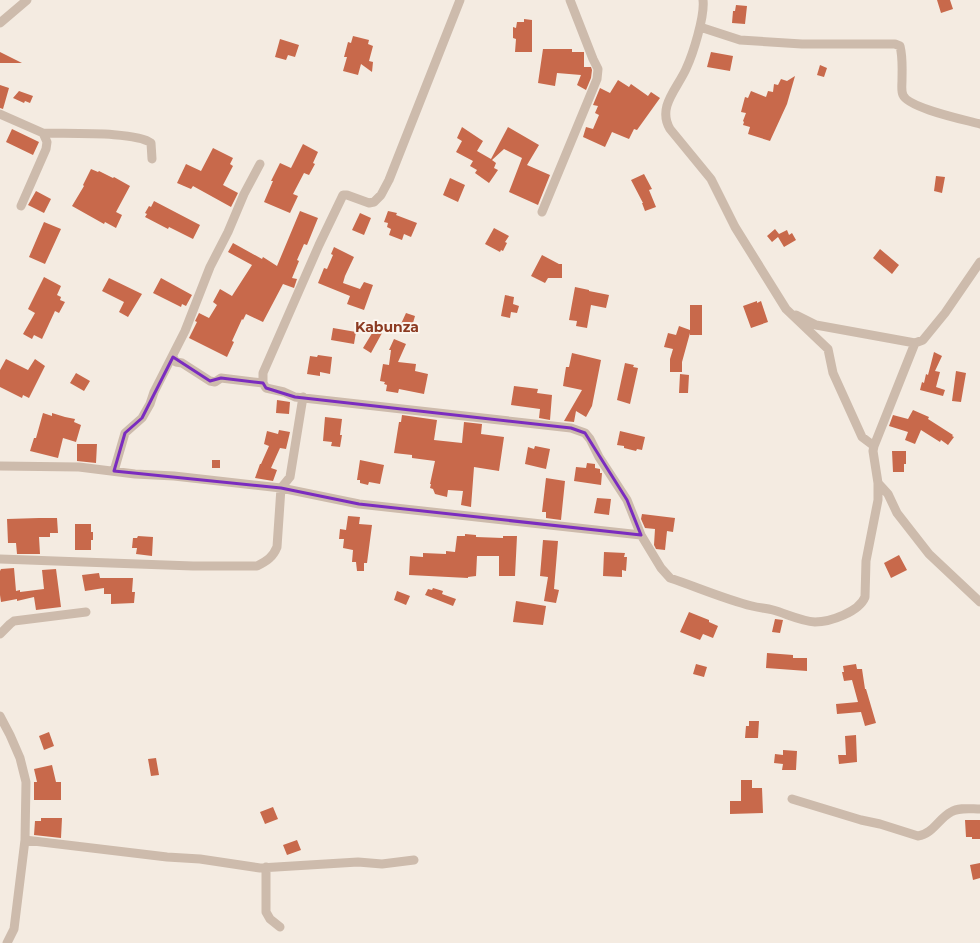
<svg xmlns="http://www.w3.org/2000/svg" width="980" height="943" viewBox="0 0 980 943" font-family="Montserrat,sans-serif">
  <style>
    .building { fill: #c8694b }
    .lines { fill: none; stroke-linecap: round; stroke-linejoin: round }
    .minor { stroke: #cdbbac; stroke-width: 9 }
    .marked { fill: none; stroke: #7b2cbf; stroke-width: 3; stroke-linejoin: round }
    .labels { text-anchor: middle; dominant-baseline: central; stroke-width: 4; stroke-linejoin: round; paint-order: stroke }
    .quarter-label { font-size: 14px; font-weight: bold; fill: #8c3b22; stroke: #fbf5ee }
  </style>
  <rect width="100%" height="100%" fill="#f4ebe1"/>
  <path class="building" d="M937,0H950L953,9L941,13Z
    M736,5L747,6L745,24L732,23L733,11H735Z
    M524,19L532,20V52H515L516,39L513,38V27L516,28L517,22H524Z
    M353,36L369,40L368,44L373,46L369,61L373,62L372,72L361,64L358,75L343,71L347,57H344L348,42L351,43Z
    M280,39L299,45L295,57L288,55L286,60L275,57Z
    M543,49H572V52H584V67H591L592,70L591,78L586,90L577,85L581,75L557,73L555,86L538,83Z
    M0,52L22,63H0Z
    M711,52L733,56L730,71L707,67Z
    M820,65L827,68L824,77L817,75Z
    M795,76L787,104L770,141L748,134L750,127L743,125L744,122L743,121L746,113L741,112L745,97L748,98L751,91L766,97L768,91L773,92L774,84L778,85L781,79L787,81Z
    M618,80L629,87L631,84L648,96L651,92L660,98L637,130L634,129L629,139L612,132L605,147L583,137L586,127L593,129L599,115L595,113L598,106L593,105L600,88L610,93Z
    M0,85L9,88L3,109L0,108Z
    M19,91L33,96L30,103L25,101L24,103L13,98Z
    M462,127L483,141L477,151L491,159L508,127L539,145L527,165L550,175L538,205L509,192L522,158L504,149L492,160L496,163L494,168L498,170L489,183L475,173L477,170L470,166L473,161L456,152L462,141L457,138Z
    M12,129L39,142L33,155L6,142Z
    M303,144L318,152L313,163L315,164L309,175L304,173L293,194L298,196L290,213L264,202L273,181H271L280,163L291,168Z
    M213,148L233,158L230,164L233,166L223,185L238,193L231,207L193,186L191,189L177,183L186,164L201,171Z
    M91,169L98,172L99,171L113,178L114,177L130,186L116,212L122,215L116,228L105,222L104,224L72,206L84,186L83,185Z
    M644,174L652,189L649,190L656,207L645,211L642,203H643L631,180Z
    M936,176L945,177L942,193L934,191Z
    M450,178L465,185L458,202L443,195Z
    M36,191L51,199L44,213L28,205Z
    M154,201L200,225L193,239L169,227L168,229L145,217L147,214L145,213L149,206L151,207Z
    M300,211L318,218L307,245L304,244L297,260L299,261L292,278L297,279L294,288L283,284L263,322L246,314L243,320L242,319L232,341L234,342L227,357L189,338L197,322L195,321L199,313L209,318L217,305L213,302L220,289L232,296L252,265L228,252L233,243L262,259L263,257L277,266Z
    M388,211L397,213L396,215L417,223L411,237L404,234L402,240L389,235L391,229L387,227L388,223L384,222Z
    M360,213L371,218L364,235L352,230Z
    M44,222L61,229L45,264L29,257Z
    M494,228L509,236L505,242L507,243L503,251L501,250L500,252L485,244Z
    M775,229L779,234L787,230L789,235L792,233L796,240L784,247L778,237L772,242L767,236Z
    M334,247L354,257L345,276L343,283L360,289L364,282L373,285L364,310L347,304L350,296L318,283L324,268L327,269L333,255L331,254Z
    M880,249L899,265L892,274L873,258Z
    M542,255L559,264H562V278H548L545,283L531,276Z
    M44,277L61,286L57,295L61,297L60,300L65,302L59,313L55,311L42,339L34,335L32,339L23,334L35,313L28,309Z
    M109,278L142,294L128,317L119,312L124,302L102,291Z
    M161,278L192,295L186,306L182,304L181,307L153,293Z
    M575,287L589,290V291L609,295L606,308L591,305L587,328L576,326L577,321L569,320Z
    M505,295L514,297L513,304L519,306L517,313L511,312L510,318L501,316Z
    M757,301V303L761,301L768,322L751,328L743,306Z
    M690,305H702V335H690V333L682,362V372H670V359L673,349L664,347L668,333L676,335L679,326L690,330Z
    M406,313L415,316L411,330L400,326Z
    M333,328L356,332L354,344L331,340Z
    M374,330L382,333L371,353L363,348Z
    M394,339L406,344L398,362L416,364L415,371L428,374L424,394L399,389L398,393L386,391L387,385L384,384L385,382L380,381L383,364L389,365L391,350H389Z
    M934,352L942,356L935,371L940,372L936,387L945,390L943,396L920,390L922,382L924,383L926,374L928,375Z
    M572,353L601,360L592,406L586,417L576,411L574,422L564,421L582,390L563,386L566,367H569Z
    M318,355L332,357L330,374L320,372V376L307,374L310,356L317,357Z
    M6,359L28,370L35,359L45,366L29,398L23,395L22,398L0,387V370Z
    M625,363L634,365L633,367L638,368L630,404L617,400Z
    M956,371L966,373L961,402L952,401Z
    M76,373L90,381L84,391L70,383Z
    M680,374L689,375L688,393H679Z
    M514,386L538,389L537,393L552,395L550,420L539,418L540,409L511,405Z
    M277,400L290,402L289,414L276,413Z
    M913,410L929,417L928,419L953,435L952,436L954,437L948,445L941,440L940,442L921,430L915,444L905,440L908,432L889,426L893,415L908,419Z
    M43,413L52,416V413L65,417L75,419L74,422L81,425L76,442L63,438L58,458L30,451L34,438H36Z
    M402,415L437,420L434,440L462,443L464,422L482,424L481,434L504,437L499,471L474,467L471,507L461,505L463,491L448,490L447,497L435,494L433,489L430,488L431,484H430L435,461L412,458V455L394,453L399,422H401Z
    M325,417L342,419L340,435H342L340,447L331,446L332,442L323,441Z
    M279,430L290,432L286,449L280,448L271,468L277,470L273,481L255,478L260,464H261L269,446L264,444L267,431L278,434Z
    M620,431L645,437L642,450L637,449L636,451L624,448V446L617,445Z
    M77,444H97L96,463L77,461Z
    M535,446L550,449L546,469L525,464L528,447L534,449Z
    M892,451H906V464H904V472H893Z
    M212,460H220V468H212Z
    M360,460L384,465L380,484L369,482L368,485L360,483V480H357Z
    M587,463L595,464V468L600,469V473H602L601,485L574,481L576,467L586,468Z
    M546,478L565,481L561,520L546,518V512H542Z
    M597,498L611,499L609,515L594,513Z
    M642,514L675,518L673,532L667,531L665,550L656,549L654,545L655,529L645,528L641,519Z
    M348,516L360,517L359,524L372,525L367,563H364V571H357L356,562H352L353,550L343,548L344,539H339L340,529L346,530Z
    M39,518H57L58,533H50V537H39L40,554H17L16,543H8L7,519Z
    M75,524H91V532H93V540H91V550H75Z
    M465,534L476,535V537L503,538V536H517L515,576H499V556H477L476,576L468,577V578L409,575L410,556L423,557V553L446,554V551L455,552L457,536H465Z
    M138,536L153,537L152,556L136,554L137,548H132L133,538H137Z
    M543,540L558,541L554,589L559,590L556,603L544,601L548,577L540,576Z
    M604,552L625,553L624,557H627L626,571L622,570V577L603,576Z
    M899,555L907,570L891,578L884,563Z
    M14,568L16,591L20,590V592L44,589L42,570L56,569L61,607L36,610L34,597L17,601V599L1,602L0,595V571L1,569Z
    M99,573L100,578H133L132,592H135L134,603L111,604V594H104V588L85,591L82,575Z
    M433,588L443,591L442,594L456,599L453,606L425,595L428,589L432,590Z
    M397,591L410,596L406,605L394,600Z
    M516,601L546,606L543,625L513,622Z
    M689,612L709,620V622L718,626L713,638L703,634L700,640L680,632Z
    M775,619L783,620L780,633L772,632Z
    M767,653L793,655V658H807V671L766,668Z
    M696,664L707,667L704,677L693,674Z
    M856,664L857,669H862L865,689H866L876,723L865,726L861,712L837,714L836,704L858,702L852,680L844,681L842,672H844L843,666Z
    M749,721H759L758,738H745L746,726H749Z
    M49,732L54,746L44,750L39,736Z
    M856,735L857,762L839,764L838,755H846L845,736Z
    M783,750L797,751L796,770H782L783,764L774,763L775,754L783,755Z
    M156,758L159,775L151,776L148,759Z
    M52,765L56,782H61V800H34V782H37L34,769Z
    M741,780H752V788H762L763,813L730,814V801H741Z
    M273,807L278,819L265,824L260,812Z
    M41,818H62L61,838L34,835L35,821H41Z
    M965,820H980V839H972V837H966Z
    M297,840L301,850L287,855L283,845Z
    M980,863V878L973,880L970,865Z"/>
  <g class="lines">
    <path class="minor" d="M460,0L389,180L381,195L374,202L369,203L347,195H343L319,245L263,373V383L266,388L284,392L295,397L571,428L585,433L590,439L599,457L627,500L641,535L661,568L670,578C697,587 724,599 752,606C759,608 766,608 773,610C787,614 801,621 815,622C830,622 859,612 865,597L866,561L878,500V483L873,451L874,446L862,437L833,373L828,349L786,309L735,227L711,179L670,129C657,107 677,89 686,69C693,54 705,16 703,0
      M0,23L27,0
      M700,27L740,40L802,44H895L900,46C903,58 902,68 902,80C902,85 901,91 903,95C908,108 966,120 980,124
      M0,114L43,133L47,142L46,149L21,206
      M43,133C65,134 136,131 151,143L152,159
      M542,212L597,79L598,69L593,59L570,0
      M796,315L816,325L915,343L923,340L945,313L980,262
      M173,357L176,362L182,363L210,381L215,382L221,378L263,383
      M874,446L915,343
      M0,466L79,467L135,474L174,476L281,488L359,504L641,535
      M114,471L125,433L142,418L150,404L154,392L185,331L210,267L228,232L244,194L260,164
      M878,483L888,494L897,513L929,554L980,602
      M0,559L193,566H257C267,561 273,557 277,547L281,488L290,477L303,397
      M0,634L10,624L14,621L86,612
      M0,716L10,735L20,758L26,782L25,840L14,929L7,943
      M792,799L861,820L880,824L918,836C933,834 939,818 951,812C959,807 971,809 980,809
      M25,840L167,857L200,859L260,868L358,862L382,864L414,860
      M266,867V912L270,919L280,927"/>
  </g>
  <path class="marked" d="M173,357L210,381L221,378L263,383L266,388L295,397L571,428L585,433L627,500L641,535L359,504L281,488L114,471L125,433L142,418Z"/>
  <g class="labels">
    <g class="quarter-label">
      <text x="387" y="327">Kabunza</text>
    </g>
  </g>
</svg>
